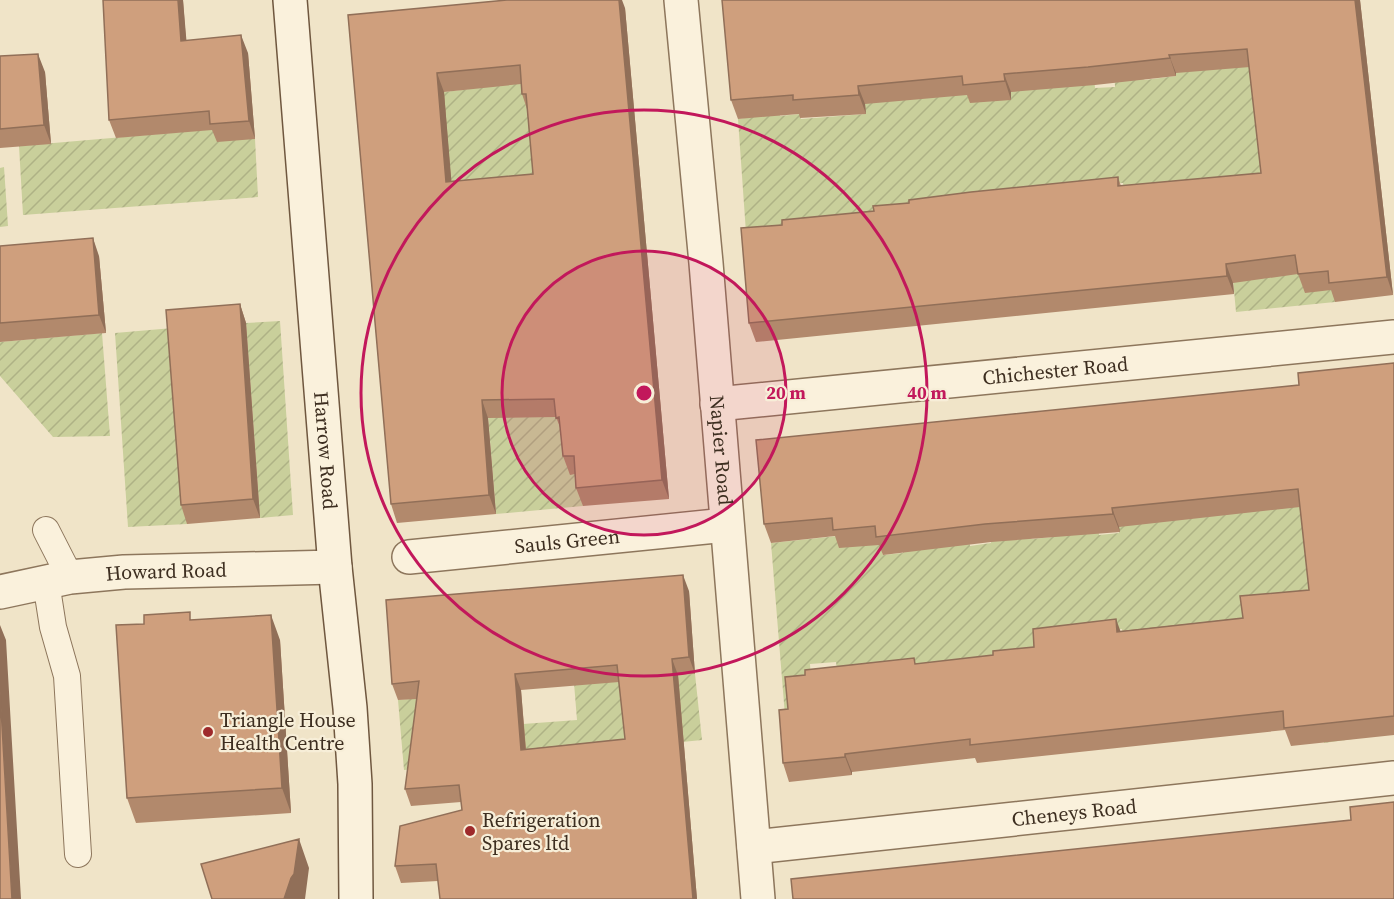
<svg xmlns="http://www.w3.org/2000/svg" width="1394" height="899" viewBox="0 0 1394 899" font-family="'Source Serif 4',serif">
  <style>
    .garden { fill: url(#garden-furrows) }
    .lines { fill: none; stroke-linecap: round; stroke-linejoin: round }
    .service-casing { stroke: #8d765c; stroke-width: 28 }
    .minor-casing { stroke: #8d765c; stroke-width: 36 }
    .secondary-casing { stroke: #6f573f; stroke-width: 36 }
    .service { stroke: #faf1dc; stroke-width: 26 }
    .minor { stroke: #faf1dc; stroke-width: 33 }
    .secondary { stroke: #faf1dc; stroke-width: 33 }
    .wall { fill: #b2896c; fill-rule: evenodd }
    .shaded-wall { fill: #916f58 }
    .building { fill: #cf9f7d; stroke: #916f58; stroke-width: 1.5; fill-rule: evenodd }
    .ring { fill: none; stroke: #c2185b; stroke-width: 3 }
    .poi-dot { fill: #9e2a2b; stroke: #f7eed8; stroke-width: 2 }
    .labels { text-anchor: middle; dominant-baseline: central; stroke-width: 4.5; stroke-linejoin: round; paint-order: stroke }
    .street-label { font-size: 20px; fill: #3d2e20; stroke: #f7eed8 }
    .poi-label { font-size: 20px; fill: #3d2e20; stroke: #f7eed8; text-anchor: start }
    .centre { fill: #c2185b; stroke: #f7eed8; stroke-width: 3 }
    .ring-label { font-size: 18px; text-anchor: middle; font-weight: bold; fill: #c2185b; stroke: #f7eed8; stroke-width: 4.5; stroke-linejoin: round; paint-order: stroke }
  </style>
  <defs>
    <pattern id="garden-furrows" width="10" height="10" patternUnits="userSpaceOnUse" patternTransform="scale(1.5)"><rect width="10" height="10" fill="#c9cf9b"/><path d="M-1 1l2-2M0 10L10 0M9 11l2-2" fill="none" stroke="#aeb285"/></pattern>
  </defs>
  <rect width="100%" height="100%" fill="#f0e4c8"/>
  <path class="garden" d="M1245,0L1302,273L1334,289L1335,302L1236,312L1229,237L1125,207L1123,183L1104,184L747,247L738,119L759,116L776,66L780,116L800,114L801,119L865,114L864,101L947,96L1006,45L1091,36L1095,88L1115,87L1114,64L1145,80L1176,76V73Z
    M576,66L561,417L580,474L583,506L496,514L488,416L424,203L444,92L469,89Z
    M216,129L255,139L258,197L23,215L19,146Z
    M4,167L8,226L0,227V168Z
    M280,321L293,515L260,518L246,323Z
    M173,328L187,524L128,527L115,333Z
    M102,333L110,436L53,437L0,376V342Z
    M1305,391L1349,699L1353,739L1324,743L1319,700L1249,636L1125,657L1122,629L1098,632L1104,692L840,691L836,662L810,664L812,693L786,728L771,543L838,536L867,503L883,555L903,553L902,543L968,532L970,546L991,543L989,514L1032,539L1053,537L1097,510L1099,535L1119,533L1114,478Z
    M695,674L702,740L404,770L398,700L520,690L523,724L577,720L574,683Z"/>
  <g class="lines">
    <defs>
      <path id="service" d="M46,530L70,577
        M46,582L53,627L67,676L78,854"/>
      <g id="minor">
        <path id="s1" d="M681,0L706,263L758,899"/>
        <path id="s2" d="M717,404L1394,337"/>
        <path id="s3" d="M409,557L726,525"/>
        <path id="s4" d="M0,592L70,577L124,572L335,567"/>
        <path id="s5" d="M754,847L1394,778"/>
      </g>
      <g id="secondary">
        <path id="s6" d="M290,0L335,567L350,708L355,784L356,899"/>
      </g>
    </defs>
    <use href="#service" class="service-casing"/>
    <use href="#minor" class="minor-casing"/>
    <use href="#secondary" class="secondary-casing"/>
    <use href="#service" class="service"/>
    <use href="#minor" class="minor"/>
    <use href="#secondary" class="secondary"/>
  </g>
  <path class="wall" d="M183,0L186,41L248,53L255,139L217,142L212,130L116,138L109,120Z
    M1360,0L1393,295L1335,302L1331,290L1305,293L1298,274L1233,283L1234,294L756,342L749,323L782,225L874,211L909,203L1118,177L1121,186L1261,173L1250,67L1176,73V76L1095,85L1011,92V100L970,103L967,95L865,104L866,114L800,118L799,114L738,119L731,100Z
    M625,8L669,499L583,506L576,488L575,474L570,475L563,456L561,430L556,417L488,418L496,514L397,523L391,504L348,15ZM521,84L522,94L527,109L533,174L451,181L444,92Z
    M0,56L45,72L51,144L0,148Z
    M0,246L99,256L106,333L0,342Z
    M240,304L246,323L260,518L187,524L181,505Z
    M1394,363V735L1291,746L1285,730L977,763L975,758L852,772V775L789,782L783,763L788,709L916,664L993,655L1120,631L1243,618L1309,590L1300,507L1119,527L1120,532L991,542L883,555L879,545L839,548L835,536L771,543L764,524L1299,385Z
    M689,591L695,674L678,675L697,899L438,881L401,883L395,866L462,810L461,802L411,806L405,789L417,699L398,700L392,684ZM619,682L625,739L526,749L521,690Z
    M193,620L280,640L291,813L136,823L127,798Z"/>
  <path class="shaded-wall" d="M178,0H183L188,59L181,41Z
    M619,0H622L625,8L669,499L662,480Z
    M1355,0H1360L1393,295L1387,277Z
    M241,35L248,53L255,139L249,121Z
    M38,54L45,72L51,144L44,125Z
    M1169,55L1176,73V76Z
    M437,73L444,92L453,200L446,182Z
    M1004,74L1011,92V100L1005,81Z
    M858,86L865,104L866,114L859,95Z
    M93,238L99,256L106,333L99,315Z
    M1226,264L1233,283L1234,294L1227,276Z
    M240,304L246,323L260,518L253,499Z
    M482,400L488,418L496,514L489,495Z
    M1112,508L1119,527L1120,532L1113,514Z
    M683,575L689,591L695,674L689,657Z
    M271,615L280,640L291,813L282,788Z
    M1116,619L1123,638L1117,632Z
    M0,625L6,640L21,899H12L0,691Z
    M672,659L678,675L697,899H693Z
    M515,674L521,690L527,766L521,750Z
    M845,754L852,772V775L845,757Z
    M299,839L309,868L305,899H284Z"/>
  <path class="building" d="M103,0H178L181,41L241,35L249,121L210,124L209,111L109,120Z
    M507,0H619L662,480L576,488L574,456H563L559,417L556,418L554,399L482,400L489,495L391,504L348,15ZM520,65L522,94H526L533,174L446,182L437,73Z
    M722,0H1355L1387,277L1329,283L1328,271L1298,274L1295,255L1226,264L1227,276L749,323L741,228L782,225V220L874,211L873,206L909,203V200L971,192L1118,177V186L1261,173L1247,49L1169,55L1170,58L1088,67L1004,74L1005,81L963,85L962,76L858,86L859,95L793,100V95L731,100Z
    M38,54L44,125L0,129V56Z
    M93,238L99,315L0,323V246Z
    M240,304L253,499L181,505L166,310Z
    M1394,363V716L1284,728L1283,711L970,745V739L845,754V757L783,763L779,710L788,709L785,677L805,675V670L914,658L915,664L993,655V651L1034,647L1033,629L1116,619L1117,632L1243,618L1240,596L1309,590L1298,489L1112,508L1113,514L985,524L876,537L875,526L833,530L832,518L764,524L756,440L1299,385L1298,373Z
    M683,575L689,657L672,659L693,899H440L436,864L395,866L400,826L462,810L459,785L405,789L419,681L392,684L386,600ZM617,665L625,739L521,750L515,674Z
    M190,612V620L271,615L282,788L127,798L116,625L144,624V615Z
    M0,691L12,899H0Z
    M1394,802V899H793L791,879L1351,820L1350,807Z
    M299,839L294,874L291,878L284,899H212L201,864Z"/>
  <circle cx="644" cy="393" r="142" fill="#c2185b" fill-opacity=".12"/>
  <g class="ring">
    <circle cx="644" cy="393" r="142"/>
    <circle cx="644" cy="393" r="283"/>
  </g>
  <g class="poi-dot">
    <circle cx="208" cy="732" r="6"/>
    <circle cx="470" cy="831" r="6"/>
  </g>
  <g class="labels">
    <g class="street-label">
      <text stroke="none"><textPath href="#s2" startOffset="340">Chichester Road</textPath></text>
      <text stroke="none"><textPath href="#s6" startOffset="452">Harrow Road</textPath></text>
      <text stroke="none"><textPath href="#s1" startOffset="452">Napier Road</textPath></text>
      <text stroke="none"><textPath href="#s3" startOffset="159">Sauls Green</textPath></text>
      <text stroke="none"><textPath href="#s4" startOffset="168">Howard Road</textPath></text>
      <text stroke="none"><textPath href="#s5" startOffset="322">Cheneys Road</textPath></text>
    </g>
    <g class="poi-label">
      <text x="220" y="720">Triangle House<tspan x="220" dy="23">Health Centre</tspan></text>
      <text x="482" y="820">Refrigeration<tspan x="482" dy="23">Spares ltd</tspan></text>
    </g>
  </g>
  <circle cx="644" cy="393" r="9" class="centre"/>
  <g class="ring-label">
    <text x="786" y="399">20 m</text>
    <text x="927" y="399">40 m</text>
  </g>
</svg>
